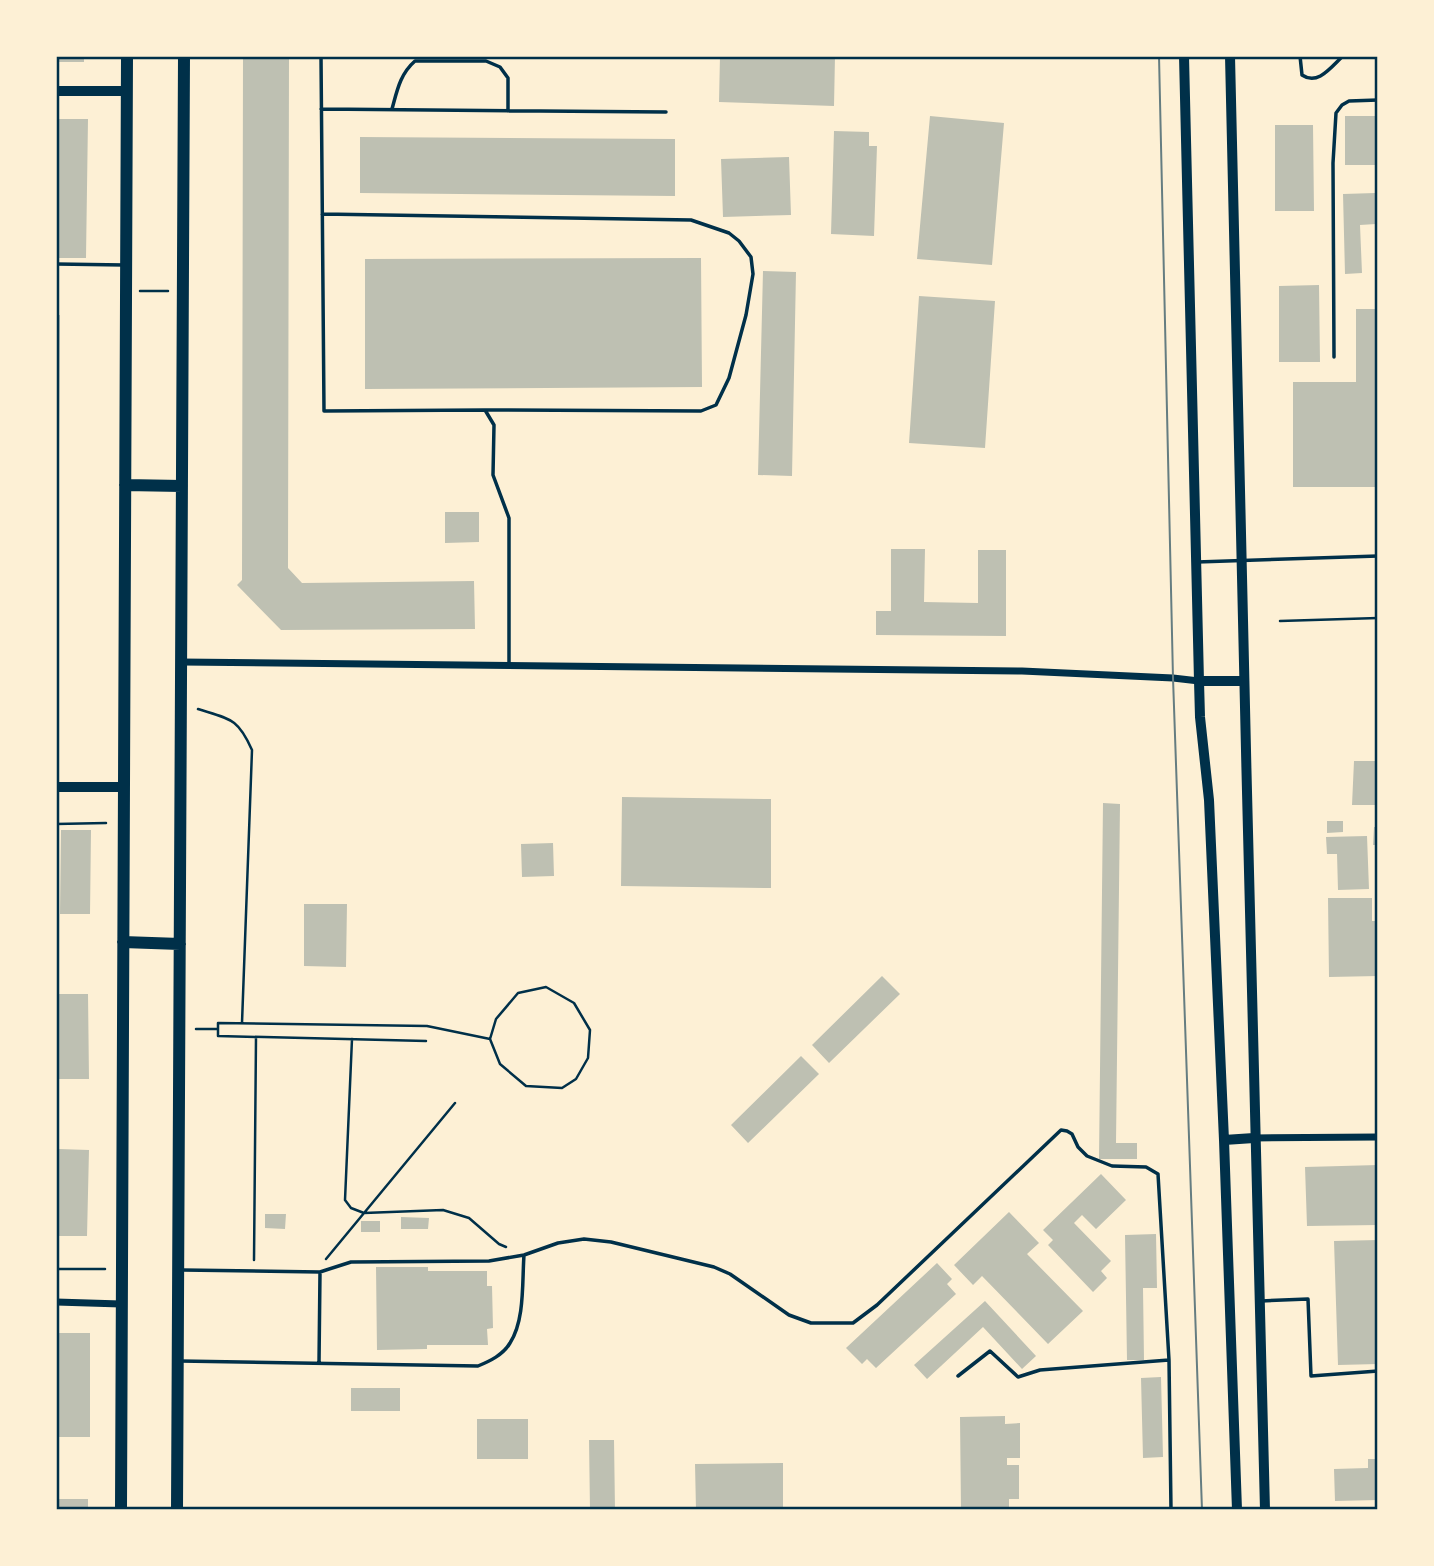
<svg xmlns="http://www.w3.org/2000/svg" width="1434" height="1566" viewBox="0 0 1434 1566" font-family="'IBM Plex Serif',serif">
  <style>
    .building { fill: #bec0b2 }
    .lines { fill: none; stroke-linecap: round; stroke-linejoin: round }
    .path { stroke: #003049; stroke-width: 2.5 }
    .service { stroke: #003049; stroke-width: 3.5 }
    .minor { stroke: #003049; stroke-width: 7 }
    .tertiary { stroke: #003049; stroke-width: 10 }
    .secondary { stroke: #003049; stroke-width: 10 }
    .primary { stroke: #003049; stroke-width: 12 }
    .tram { stroke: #657d81; stroke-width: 2 }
    .neatline { fill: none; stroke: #003049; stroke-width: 2.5 }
  </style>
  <rect width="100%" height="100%" fill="#fdf0d5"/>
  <path class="building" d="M56,56H84V62H56Z
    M243,56H289L288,568L302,583L474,581L475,629L281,630L237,585L242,580Z
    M720,56H835L834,106L719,102Z
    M930,116L1004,123L992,265L917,259Z
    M1345,116H1378V165H1345Z
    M56,119H88L86,258H56Z
    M1275,125H1313L1314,211H1275Z
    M834,131L869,132V146H877L874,236L831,234Z
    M360,137L675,139V196L360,193Z
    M789,157L791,215L723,217L721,159Z
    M1375,193L1376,224L1360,225L1362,273L1345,274L1343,194Z
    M701,258L702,387L365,389V259Z
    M763,271L796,272L792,476L758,475Z
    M1319,285L1320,362H1279V286Z
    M919,296L995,301L985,448L909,443Z
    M1356,309H1378V487H1293V382H1356Z
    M56,315H60L58,592H56Z
    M445,512H479V542L445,543Z
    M891,549H925L924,602L978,603V550H1006V636L876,635V611H891Z
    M1354,761H1378V805H1352Z
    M622,797L771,799V888L621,886Z
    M1103,803L1120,804L1116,1143H1137V1159H1099Z
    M1327,821H1343V832L1327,833Z
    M1374,827H1378V845H1373Z
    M61,830H91L90,914H60Z
    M1367,836L1369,889L1338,890L1337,854H1327L1326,837Z
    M553,843L554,876L522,877L521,844Z
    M1328,898H1372V921H1378V976L1329,977Z
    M304,904H347L346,967L304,966Z
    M882,976L900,994L829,1063L812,1045Z
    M58,994H88L89,1079H59Z
    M801,1056L819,1074L748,1143L731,1125Z
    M59,1149L89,1150L87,1236H57Z
    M1378,1165V1225L1307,1226L1305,1167Z
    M1101,1174L1126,1200L1096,1229L1082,1215L1074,1223L1111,1261L1101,1271L1107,1278L1093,1292L1048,1245L1053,1240L1043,1230Z
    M1009,1212L1039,1243L1027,1254L1083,1311L1048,1344L982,1276L973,1285L954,1265Z
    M265,1214H286L285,1229L265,1228Z
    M401,1217L429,1218L428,1229H401Z
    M361,1221H380V1232H361Z
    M1156,1234L1157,1288H1143L1144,1360H1127L1125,1235Z
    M1378,1240V1364L1338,1365L1334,1241Z
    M937,1263L952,1279L947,1284L956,1294L876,1368L867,1359L862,1364L846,1348Z
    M376,1267H428V1271H487V1286H492L493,1328L487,1329L488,1345H427V1349L377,1350Z
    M985,1301L1036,1356L1022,1369L983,1327L927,1379L914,1365Z
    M59,1333H90V1437H59Z
    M1161,1377L1163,1457L1143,1458L1141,1378Z
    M351,1388H400V1411H351Z
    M1005,1416V1424L1020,1423V1458H1007V1465H1019V1499H1009V1510H961L960,1417Z
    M477,1419H528V1459H477Z
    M589,1440H614L615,1510H590Z
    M1368,1459H1378V1500L1335,1501L1334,1469L1368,1468Z
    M783,1463V1510H696L695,1464Z
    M58,1499H88V1510H58Z"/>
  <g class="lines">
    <path class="path" d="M140,291H168
      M1280,621L1378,618
      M198,709C230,719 238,718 252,750L242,1023
      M56,824L106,823
      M196,1029H217
      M218,1029V1023L427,1026L490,1039L496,1019L518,993L546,987L574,1003L590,1030L588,1058L576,1079L562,1088L526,1086L500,1064L490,1039
      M218,1029V1036L426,1041
      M352,1039L345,1200L351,1208L364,1213L443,1210L469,1218L499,1244L506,1247
      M326,1259L455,1103
      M254,1260L256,1037
      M56,1269H105"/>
    <path class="service" d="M321,56L324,411L485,410L494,425L493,475L509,518V665
      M1300,56L1302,75C1318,86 1331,67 1343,56
      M321,109L666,112
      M392,109C397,91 400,74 415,61H486L500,67L508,78V111
      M322,214L691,220L729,233L739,241L751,257L753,274L746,315L729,378L716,405L701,411L485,410
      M56,264L124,265
      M1334,357L1333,163L1336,113L1342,105L1349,101L1378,100
      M1197,562L1378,556
      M182,1270L320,1272L351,1262L489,1261L524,1255L558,1243L584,1239L611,1242L714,1267L730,1274L789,1315L811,1323H853L877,1305L1061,1130L1067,1131L1072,1134L1078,1147L1087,1156L1112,1166L1146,1167L1158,1174L1169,1360
      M1261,1301L1308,1299L1311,1376L1378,1371
      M180,1361L478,1366C490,1361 503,1355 510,1343C525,1320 522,1282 524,1255
      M319,1363L320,1272
      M958,1376L990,1351L1018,1377L1040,1370L1169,1360L1171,1510"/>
    <path class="minor" d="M181,662L1022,671L1173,678L1199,681
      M1254,1138L1378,1137
      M56,1302L121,1304"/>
    <path class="tertiary" d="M56,91H127
      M56,787H124"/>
    <path class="secondary" d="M1184,56L1199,681L1200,717L1209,800L1224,1140L1237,1510
      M1230,56C1242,541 1251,1025 1265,1510
      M1199,681H1244
      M1224,1140L1254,1138"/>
    <path class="primary" d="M125,485L182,486
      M123,942L180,944
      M121,1510L127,56
      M177,1510L184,56"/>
    <path class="tram" d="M1159,56L1173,678L1202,1510"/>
  </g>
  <rect width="1434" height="1566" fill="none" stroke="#fdf0d5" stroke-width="116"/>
  <rect x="58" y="58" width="1318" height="1450" class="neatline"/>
</svg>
